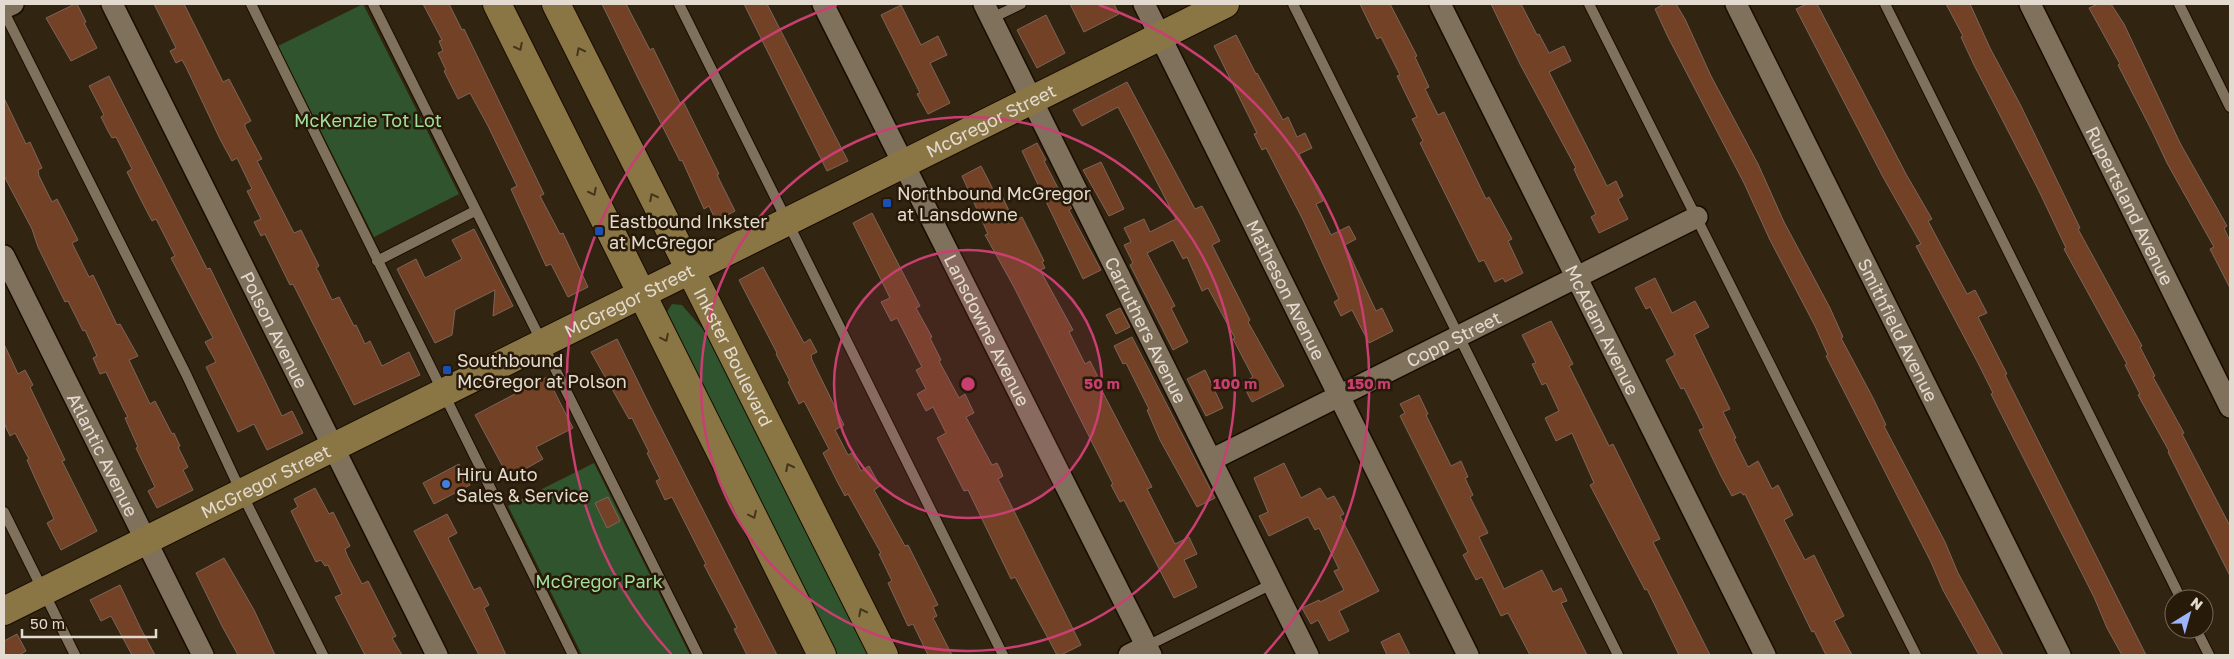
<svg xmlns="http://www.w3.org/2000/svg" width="2234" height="659" viewBox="0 0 2234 659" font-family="'Golos Text',sans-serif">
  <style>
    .green { fill: #30542d }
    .building { fill: #734126; stroke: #7d655a }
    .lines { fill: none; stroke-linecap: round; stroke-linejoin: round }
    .service-casing { stroke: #180c00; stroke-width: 12 }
    .minor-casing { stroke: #180c00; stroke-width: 24 }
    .secondary-casing { stroke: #180c00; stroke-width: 30 }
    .service { stroke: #80715c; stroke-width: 10 }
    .minor { stroke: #80715c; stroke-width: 21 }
    .secondary { stroke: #8a7545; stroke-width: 28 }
    .oneway { stroke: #45351a }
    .ring { fill: none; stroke: #c93f72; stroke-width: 2.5 }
    .transit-dot { fill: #1a4fb4; stroke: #271a08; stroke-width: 2 }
    .shop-dot { fill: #3f7fe0; stroke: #271a08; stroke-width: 2 }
    .labels { text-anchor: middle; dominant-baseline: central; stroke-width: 5; stroke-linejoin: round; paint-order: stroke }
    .park-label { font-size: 18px; fill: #a2df9c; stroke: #271a08 }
    .street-label { font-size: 18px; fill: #e4dbd0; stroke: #271a08 }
    .poi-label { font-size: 18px; fill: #e4dbd0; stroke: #271a08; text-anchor: start }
    .centre { fill: #c93f72; stroke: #271a08; stroke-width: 2.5 }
    .ring-label { font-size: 15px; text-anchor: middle; font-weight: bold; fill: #c93f72; stroke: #271a08; stroke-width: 5; stroke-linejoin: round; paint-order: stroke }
  </style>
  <rect width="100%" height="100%" fill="#312411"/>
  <path class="green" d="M363,4L459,194L374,237L278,46Z
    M672,304L682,305L707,334L868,655H833L665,315Z
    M594,463L690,655H582L508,506Z"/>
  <path class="building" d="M75,4H77L86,22L84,23L97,48L71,61L46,18Z
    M154,4H184L223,82L229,79L251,121L245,124V127L262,159L257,161L294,233L301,230L319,266L316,268L318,271L332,300L339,297L354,326L356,325L365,344L370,341L382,366L409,352L420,375L354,405L293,284L290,285L265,234L261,236L254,222L261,219L247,191L252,189L237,158L232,161L220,139L186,67L182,60L176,63L170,51L176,48Z
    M423,4H449L462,30L464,29L544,194L540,196L560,234L563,233L588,287L568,297L551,264L546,266L511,189L517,186L488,126L470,93L458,99L444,71L446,70L438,53L443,51L439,41L442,40Z
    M602,4H626L650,50L653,48L680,103L683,101L719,174L717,175L735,211L716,221L709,206L704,209L682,160L680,161L639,80Z
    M744,4H767L848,161L827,171Z
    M1070,4H1114L1119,14L1084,32Z
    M1360,4H1390L1417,56L1415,57L1429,87L1425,89L1438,115L1444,112L1486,199L1489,197L1512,239L1508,241L1523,273L1505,282L1503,278L1495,282L1484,260L1479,262L1420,143L1423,141L1412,119L1417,117L1397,76L1400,75L1381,37L1377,39Z
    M1491,4H1521L1537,35L1539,34L1549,53L1564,46L1571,61L1549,72L1607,186L1616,181L1623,196L1618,199L1628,219L1599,233L1591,217L1596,214L1578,178L1574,169L1576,168L1520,64Z
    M1664,4H1676L1685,19L1711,76L1758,164L1784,222L1830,308L1843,337L1841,338L1873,398L1886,425L1884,426L1945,542L1958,573L2003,655H1979L1943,590L1931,562L1826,356L1828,355L1815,326L1770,240L1744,183L1668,37L1655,9Z
    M1807,4H1817L1906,174L1932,219L1928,221L1967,294L1975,290L1987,313L1978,317L2007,374L2005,375L2146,655H2122L2107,628L2094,597L1991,394L1993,393L1978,363L1916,246L1921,244L1883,177L1796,9Z
    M1946,4H1970L1990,48L2021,106L2080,228L2078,229L2142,346L2140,347L2155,376L2153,377L2184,433L2182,434L2230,526V576L2168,452L2169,451L2138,395L2140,394L2125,365L2127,364L2064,249L2066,248L2038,189L1974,65L1961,37L1963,36Z
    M2098,4H2111L2124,24L2180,143L2227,226L2224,228L2230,241V288L2210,249L2214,247L2167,163L2152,131L2118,65L2120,64L2089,8Z
    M901,5L921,45L938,36L947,55L930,63L950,103L928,114L917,94L920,93L881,15Z
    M1046,15L1065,53L1037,68L1017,30Z
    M1236,35L1256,74L1257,73L1283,120L1288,117L1297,137L1305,133L1312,148L1299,154L1323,201L1316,204L1331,235L1349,226L1356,239L1345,245L1376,311L1382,308L1393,331L1369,343L1352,310L1341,316L1334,302L1339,299L1303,220L1266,148L1262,150L1254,134L1257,133L1214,46Z
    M109,76L207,269L210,268L282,416L292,411L303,433L267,450L254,424L238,432L206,367L216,362L205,342L213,338L171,258L175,256L156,219L152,221L141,200L127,172L132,169L116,137L112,138L108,131L101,117L104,115L89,86Z
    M1127,82L1195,209L1202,206L1212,225L1220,241L1212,245L1250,320L1248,322L1284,386L1252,402L1242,383L1253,377L1233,339L1235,338L1208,288L1202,291L1187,257L1183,259L1173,240L1147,253L1175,306L1171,308L1188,342L1173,350L1130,265L1133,263L1124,245L1131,242L1124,228L1144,219L1150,232L1176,219L1118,107L1082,126L1073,110Z
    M4,98L26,144L30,142L42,168L38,170L39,176L52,202L57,199L78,240L72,243L89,277L93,275L117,325L120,324L138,356L129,360L150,404L155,401L172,434L174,433L180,446L178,447L188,467L183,470L193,490L157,508L148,491L155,487L136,448L138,447L125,418L128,417L124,410L106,372L100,374L93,358L97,356L85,330L83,331L68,301L65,302L38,247L32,229L4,176Z
    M1037,143L1046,160L1044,161L1060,192L1063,191L1072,208L1069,210L1101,270L1083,279L1022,151Z
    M1101,162L1124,209L1109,216L1083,170Z
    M981,166L995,193L999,190L1014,221L1022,217L1044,261L1042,262L1045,268L1040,270L1073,330L1069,332L1085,364L1090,361L1100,381L1098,383L1152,487L1147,489L1175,544L1189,537L1197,554L1184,560L1197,587L1174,598L1124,500L1120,502L1111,485L1113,484L1014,287L985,235L988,234L962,176Z
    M872,213L920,306L916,308L932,337L930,338L941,360L939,361L959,398L965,394L974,413L966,417L992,465L997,463L1000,469L1003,476L998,479L1081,645L1061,655H1057L1015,577L1011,579L968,490L964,491L937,438L946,433L933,407L926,411L917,394L926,389L916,370L922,367L897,318L891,321L881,302L890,298L853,223Z
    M474,229L513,306L493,316L495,290L455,310L452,335L435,343L397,269L416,259L425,278L462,259L452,240Z
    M763,267L804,343L810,339L817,352L811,355L812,360L844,425L835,430L848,455L852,453L861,471L869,466L880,486L874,490L905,546L908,545L938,605L933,607L937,616L933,618L952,655H928L913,624L908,626L888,583L892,581L879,554L881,553L848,494L845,496L838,483L823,453L829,449L804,401L799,404L788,382L790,381L776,354L777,353L739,280Z
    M1655,278L1672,313L1695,301L1709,327L1694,335L1730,409L1723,412L1736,438L1734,439L1748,467L1758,461L1772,489L1778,485L1793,515L1784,520L1805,560L1814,555L1844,616L1834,621L1852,655H1826L1814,631L1812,632L1745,494L1743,495L1741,492L1732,496L1721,476L1699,430L1704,428L1684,388L1681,389L1666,360L1675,355L1650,307L1646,309L1635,288Z
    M1120,308L1130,327L1116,334L1106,315Z
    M1551,321L1573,364L1569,366L1609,446L1613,444L1660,539L1653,542L1710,655H1679L1647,589L1645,590L1590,485L1594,483L1572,433L1556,441L1545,418L1559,411L1546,383L1542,385L1532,364L1536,363L1522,335Z
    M1132,337L1215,498L1197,507L1160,440L1147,410L1149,409L1126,363L1123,364L1114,346Z
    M617,339L651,408L777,655H747L734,629L737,628L732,618L704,565L706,564L672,497L665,500L656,481L660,479L647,453L649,452L632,418L629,419L591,352Z
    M4,344L18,374L25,370L33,385L30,387L65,460L62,461L97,531L61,550L47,523L54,519L35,478L27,460L29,459L15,433L10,436L4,423Z
    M1205,370L1223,408L1206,416L1187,379Z
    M547,377L573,428L536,447L543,459L509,478L475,415Z
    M1419,395L1428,414L1426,415L1451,466L1461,461L1468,477L1465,478L1473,495L1470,497L1488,533L1479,537L1504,589L1542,570L1553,592L1561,588L1567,601L1561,603L1587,655H1530L1508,613L1501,616L1482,577L1476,580L1463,555L1468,552L1400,416L1405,413L1400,404Z
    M1284,463L1301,498L1320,488L1327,499L1334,496L1344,514L1340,516L1379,591L1339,611L1349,631L1329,641L1318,620L1311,624L1302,608L1319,600L1320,602L1344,590L1334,571L1339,569L1319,528L1315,530L1308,517L1269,536L1259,516L1268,512L1254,478Z
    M459,464L470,485L434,504L423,483Z
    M315,488L329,514L333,512L350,546L345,549L347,555L362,584L368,581L396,636L392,638L402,655H365L335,597L342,594L328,565L325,566L321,560L316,562L310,550L291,511L298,507L294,499Z
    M608,497L620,521L607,528L595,503Z
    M447,514L457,533L448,538L474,590L480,587L489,605L484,608L506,655H479L414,531Z
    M224,558L254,610L275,655H238L222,626L196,573Z
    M120,585L141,629L155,655H132L111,616L101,621L90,600Z
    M1399,633L1410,655H1387L1381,642Z
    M17,634L26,651L19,655H4V641Z"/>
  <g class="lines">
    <defs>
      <path id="service" d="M251,4L573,655
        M373,4L698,655
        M679,4L1003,655
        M1293,4L1618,655
        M1589,4L1916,655
        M1885,4L2181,599
        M2179,4L2230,107
        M4,12L186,374L242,494L323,655
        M992,18L1021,4
        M377,261L475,211
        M4,512L75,655
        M2196,629L2209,655
        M1147,646L1272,584"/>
      <g id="minor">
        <path id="s1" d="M112,4L437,655"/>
        <path id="s2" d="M823,4L1151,655"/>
        <path id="s3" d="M984,4L1308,655"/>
        <path id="s4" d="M1144,4L1468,655"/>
        <path id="s5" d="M1440,4L1765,655"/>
        <path id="s6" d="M1736,4L2060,655"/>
        <path id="s7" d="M2030,4L2230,407"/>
        <path d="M4,8L13,4"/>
        <path id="s8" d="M4,256L203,655"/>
        <path id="s9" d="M1211,460L1697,217"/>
        <path d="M1129,655L1147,646"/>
      </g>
      <g id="secondary">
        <path d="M497,4L822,655"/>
        <path id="s10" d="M556,4L884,655"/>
        <path id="s11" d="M4,611L1225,4"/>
      </g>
    </defs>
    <use href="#service" class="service-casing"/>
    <use href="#minor" class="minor-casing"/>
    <use href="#secondary" class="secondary-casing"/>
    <use href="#service" class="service"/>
    <use href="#minor" class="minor"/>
    <use href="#secondary" class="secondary"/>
  </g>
  <defs><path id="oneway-chevron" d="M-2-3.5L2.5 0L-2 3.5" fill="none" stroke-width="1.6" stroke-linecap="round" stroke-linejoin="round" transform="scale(1.25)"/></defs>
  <g class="oneway">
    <use href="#oneway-chevron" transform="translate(519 47) rotate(63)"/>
    <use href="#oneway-chevron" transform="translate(580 51) rotate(-117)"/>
    <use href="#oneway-chevron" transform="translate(593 192) rotate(63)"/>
    <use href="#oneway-chevron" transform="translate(653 197) rotate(-117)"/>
    <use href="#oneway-chevron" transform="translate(665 338) rotate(64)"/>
    <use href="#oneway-chevron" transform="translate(789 467) rotate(-117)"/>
    <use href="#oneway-chevron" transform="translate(753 515) rotate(64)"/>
    <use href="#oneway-chevron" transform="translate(862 612) rotate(-117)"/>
  </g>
  <circle cx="968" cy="384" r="134" fill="#c93f72" fill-opacity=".12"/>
  <g class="ring">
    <circle cx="968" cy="384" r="134"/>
    <circle cx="968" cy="384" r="267"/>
    <path d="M672 655A401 401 0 0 1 837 5M1099 5A401 401 0 0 1 1264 655"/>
  </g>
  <g class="transit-dot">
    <rect x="882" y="198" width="10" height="10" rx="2.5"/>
    <rect x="594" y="226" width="10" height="10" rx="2.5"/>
    <rect x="442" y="365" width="10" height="10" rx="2.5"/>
  </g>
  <circle class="shop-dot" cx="446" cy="484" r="5"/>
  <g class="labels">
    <g class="park-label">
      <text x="368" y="120">McKenzie Tot Lot</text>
      <text x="599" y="581">McGregor Park</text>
    </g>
    <g class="street-label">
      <text stroke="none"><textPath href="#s11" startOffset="1102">McGregor Street</textPath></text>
      <text stroke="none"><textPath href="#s7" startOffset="225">Rupertsland Avenue</textPath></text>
      <text stroke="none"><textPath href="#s4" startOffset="319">Matheson Avenue</textPath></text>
      <text stroke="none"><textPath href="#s11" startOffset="698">McGregor Street</textPath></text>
      <text stroke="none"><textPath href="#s3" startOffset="364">Carruthers Avenue</textPath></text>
      <text stroke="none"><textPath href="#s5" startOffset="364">McAdam Avenue</textPath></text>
      <text stroke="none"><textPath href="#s6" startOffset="364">Smithfield Avenue</textPath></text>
      <text stroke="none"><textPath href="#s1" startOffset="364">Polson Avenue</textPath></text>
      <text stroke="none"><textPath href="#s2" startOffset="365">Lansdowne Avenue</textPath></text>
      <text stroke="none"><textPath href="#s9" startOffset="271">Copp Street</textPath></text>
      <text stroke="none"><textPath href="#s10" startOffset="395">Inkster Boulevard</textPath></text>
      <text stroke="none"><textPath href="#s8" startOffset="222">Atlantic Avenue</textPath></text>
      <text stroke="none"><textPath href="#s11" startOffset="292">McGregor Street</textPath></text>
    </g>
    <g class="poi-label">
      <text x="897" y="193">Northbound McGregor<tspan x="897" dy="21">at Lansdowne</tspan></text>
      <text x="609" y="221">Eastbound Inkster<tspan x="609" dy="21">at McGregor</tspan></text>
      <text x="457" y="360">Southbound<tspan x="457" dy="21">McGregor at Polson</tspan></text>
      <text x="456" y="474">Hiru Auto<tspan x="456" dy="21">Sales &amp; Service</tspan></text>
    </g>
  </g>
  <circle cx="968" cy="384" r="8" class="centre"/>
  <g class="ring-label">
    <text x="1102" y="389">50 m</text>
    <text x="1235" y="389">100 m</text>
    <text x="1369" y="389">150 m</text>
  </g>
  <rect width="2234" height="659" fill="none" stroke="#e4dbd0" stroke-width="10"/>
  <g transform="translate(2189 614) rotate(37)"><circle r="24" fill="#271a08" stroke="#736758"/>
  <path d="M0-4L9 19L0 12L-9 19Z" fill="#9eb4fd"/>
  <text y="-8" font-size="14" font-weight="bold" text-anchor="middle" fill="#e4dbd0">N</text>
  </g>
  <path d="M22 629v8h134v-8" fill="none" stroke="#e4dbd0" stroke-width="2.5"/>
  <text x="30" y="629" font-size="15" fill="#e4dbd0" stroke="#271a08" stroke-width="4" paint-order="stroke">50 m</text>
</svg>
